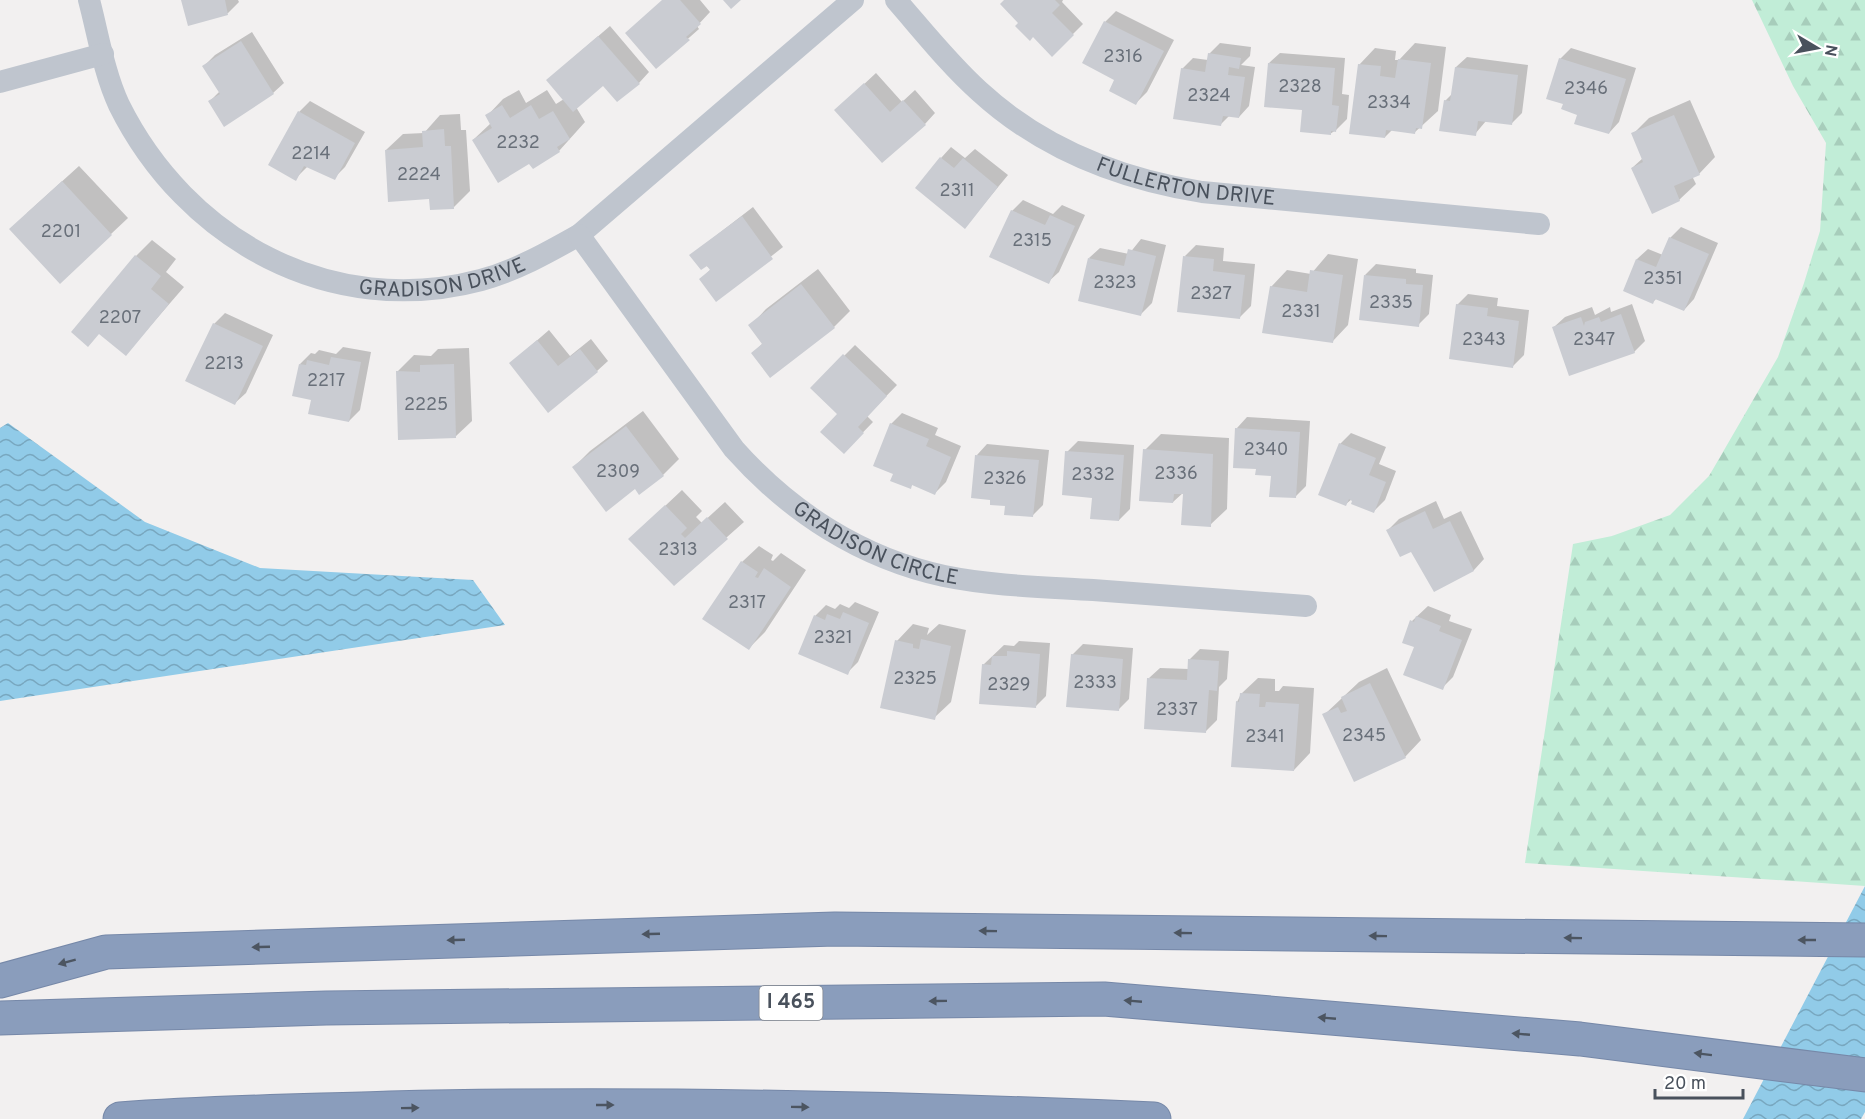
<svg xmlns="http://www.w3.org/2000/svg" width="1865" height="1119" viewBox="0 0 1865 1119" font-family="Overpass,sans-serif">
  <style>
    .forest { fill: url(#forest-firs) }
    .water { fill: url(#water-waves) }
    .shadow { fill: #0003 }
    .building { fill: #caccd2 }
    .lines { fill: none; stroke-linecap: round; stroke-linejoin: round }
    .highway-casing { stroke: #7688a8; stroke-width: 35 }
    .street { stroke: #bfc5ce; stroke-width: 22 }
    .highway { stroke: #8a9dbc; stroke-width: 33 }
    .oneway { fill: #4c5561 }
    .labels { text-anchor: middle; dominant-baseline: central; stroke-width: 5; stroke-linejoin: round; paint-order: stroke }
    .number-label { font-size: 18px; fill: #69707a }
    .shield { fill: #fff; stroke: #80858d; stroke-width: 1.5 }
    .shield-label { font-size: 20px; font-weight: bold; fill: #49515c }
    .street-label { font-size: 21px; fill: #49515c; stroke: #fff }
  </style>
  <defs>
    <pattern id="forest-firs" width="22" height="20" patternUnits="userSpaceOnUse" patternTransform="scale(1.5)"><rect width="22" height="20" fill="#c1edd7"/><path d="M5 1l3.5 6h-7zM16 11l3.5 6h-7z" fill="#a7cdbb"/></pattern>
    <pattern id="water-waves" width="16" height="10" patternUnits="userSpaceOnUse" patternTransform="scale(1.5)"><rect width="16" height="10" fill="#91cbe8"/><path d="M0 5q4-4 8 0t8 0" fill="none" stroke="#78a7bf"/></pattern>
  </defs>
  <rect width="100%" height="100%" fill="#f2f0f0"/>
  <path class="forest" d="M1752,0H1865V886L1525,863L1573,544L1612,536L1670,515L1709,476L1778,357L1804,283L1820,231L1826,143L1793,86Z"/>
  <path class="water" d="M8,423L145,522L260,568L473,580L505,625L0,701V428Z
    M1865,886V1112L1861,1119H1743Z"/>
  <path class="shadow" d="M183,0H238L239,2L228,13L189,24Z
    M663,0H700L710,12L697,26L699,29L656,67Z
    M1006,0H1063L1062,2L1083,24L1052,55Z
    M1116,11L1174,40L1147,92L1136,103L1116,79L1084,63L1105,22Z
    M610,26L649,72L639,83L603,84L576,107L585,122L559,151L530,162L473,140L491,123L487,116L503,99L519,90L526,103L547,90L556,104L564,99L559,70Z
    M252,32L284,83L273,93L210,101L220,91L204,66L215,55Z
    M1220,43L1251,47L1250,56L1241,65L1255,67L1249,106L1239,117L1230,115L1221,124L1182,69L1193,58L1208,60L1209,54Z
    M1415,43L1446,47L1438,111L1415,132L1392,130L1385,137L1359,65L1375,48L1396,51L1395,60H1399Z
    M1571,48L1636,68L1619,122L1609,133L1565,103L1560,59Z
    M1280,53L1345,58L1342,94L1349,95L1347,119L1336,130L1330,134L1303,109L1269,63Z
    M1467,57L1528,65L1522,113L1511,124L1486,121L1475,134L1445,101L1453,93L1456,67Z
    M876,73L902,102L915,90L935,113L925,124L847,100Z
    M1690,100L1715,157L1699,174L1692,176L1696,184L1679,200L1632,168L1643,158L1633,134L1649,118Z
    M310,101L365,132L345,167L334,178L308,166L295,179L299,112Z
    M460,114L461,130H466L470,191L454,207L430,198L386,150L403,134L424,133L440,115Z
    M951,147L965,158L975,149L1008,175L965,227L941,158Z
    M79,166L128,218L60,282L27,213Z
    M1023,200L1053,214L1062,205L1085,215L1059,272L1048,282L1012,211Z
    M753,207L783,247L716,300L701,279L711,269L691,255Z
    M1681,227L1718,243L1694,299L1684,310L1657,298L1653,302L1624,290L1637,259L1648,249L1663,255L1670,238Z
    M1141,239L1166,245L1152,303L1141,314L1089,258L1100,248L1129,254Z
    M152,240L176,259L166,272L184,287L126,354L136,256Z
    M1196,245L1224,248L1223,261L1255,264L1251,306L1240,317L1185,256Z
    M1328,254L1358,259L1348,325L1332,342L1271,287L1287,270L1311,274Z
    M1376,264L1416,269V273L1433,275L1429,314L1418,325L1365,275Z
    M818,269L850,311L834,327L753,353L763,343L750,326L766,309Z
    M1468,294L1498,298L1497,306L1529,310L1524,355L1513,366L1457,305Z
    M1632,304L1645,341L1634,352L1554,327L1565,317L1592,307L1595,315L1610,307L1611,312Z
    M225,313L273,335L246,393L235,403L187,381L214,324Z
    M549,330L570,356L591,339L608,361L597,371L511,363Z
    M855,345L897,385L867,416L873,422L844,452L839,414L812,388Z
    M343,347L371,352L360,410L349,421L312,398L300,364L311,353L315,354L319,350L336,354Z
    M469,348L472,421L455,437L397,372L414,355L431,356L438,349Z
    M643,411L679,459L663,475L636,487L574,467L590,451Z
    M902,413L938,428L935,435L961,446L946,482L935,493L913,484L910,487L895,473L891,424Z
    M1247,417L1310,421L1306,486L1295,497L1273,475L1257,468L1237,428Z
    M1351,433L1386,447L1379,464L1396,471L1385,500L1374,511L1352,499L1346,504L1340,444Z
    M1161,434L1229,438L1227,509L1210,525L1184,492L1173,502L1145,450Z
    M1078,441L1134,445L1130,509L1119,520L1094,496L1067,452Z
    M987,444L1049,450L1043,505L1033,515L1007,505L977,455Z
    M682,490L702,511L696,517L702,523L725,502L744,522L674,584L647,523Z
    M1436,501L1444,519L1461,511L1484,559L1474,570L1434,590L1412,550L1388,530L1399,519Z
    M759,546L773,555L771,560L773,561L781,553L806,570L765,632L749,648L704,619L742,562Z
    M855,602L879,612L858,662L847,673L815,616L826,605L835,609L840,604L849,608Z
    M1428,606L1451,615L1449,621L1472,629L1453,677L1442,688L1415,646L1412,621Z
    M913,624L929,628L927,635L939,624L966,630L951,702L934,718L897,641Z
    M1019,641L1050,643L1046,696L1035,707L983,665L1004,645L1014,646Z
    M1083,644L1133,648L1129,699L1118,710L1072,655Z
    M1200,649L1229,651L1227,679L1219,687L1217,720L1206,731L1149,678L1160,668L1189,669V660Z
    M1387,668L1421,740L1405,757L1324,715L1359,682Z
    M1258,678L1275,679V691H1279L1283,686L1314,688L1310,753L1294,770L1237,702L1241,694Z"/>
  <path class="building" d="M181,0H225L228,15L188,26Z
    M662,0H680L701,24L686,37L690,40L656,69L625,33Z
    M723,0H741L731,9Z
    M1004,0H1055L1060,5L1052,13L1074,35L1052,57L1033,37L1030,41L1015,26L1018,23L1000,4Z
    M1104,21L1164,51L1136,105L1109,91L1114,80L1082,63Z
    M598,36L640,84L617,102L603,86L573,112L546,80Z
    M241,41L274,94L224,127L208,101L220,94L202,66Z
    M1208,53L1241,58L1239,69L1229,67L1228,75L1245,77L1239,118L1223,116L1221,126L1173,119L1181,68L1205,72Z
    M1559,58L1626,79L1609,134L1574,124L1577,115L1561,109L1563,104L1546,99Z
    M1398,59L1431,63L1422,129L1416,128L1415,134L1386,130L1385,138L1349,134L1358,64L1381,66L1380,76L1395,78Z
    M1268,63L1335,68L1332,105L1339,106L1336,132L1331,131V135L1300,132L1302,110L1264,107Z
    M1455,67L1518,75L1512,125L1478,121L1476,136L1439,131L1444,100L1450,101Z
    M864,83L890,112L903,100L926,125L882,163L834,110Z
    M502,105L510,118L531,105L539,119L553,111L570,139L557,147L560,152L533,169L529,164L498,183L472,140L492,128L485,115Z
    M298,111L355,143L335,180L304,166L296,181L268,165Z
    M1674,115L1700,175L1674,186L1680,201L1652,214L1631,168L1643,162L1631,133Z
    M444,129L445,146H451L454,209L430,210L429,199L388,202L385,150L423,147L422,131Z
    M940,157L954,168L963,158L998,187L965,229L915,188Z
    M62,181L112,235L60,284L9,229Z
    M1011,210L1045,225L1050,215L1075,226L1049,284L989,257Z
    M742,216L773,259L716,302L699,279L710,270L707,266L701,270L689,255Z
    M1669,237L1709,254L1684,311L1655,299L1653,304L1623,291L1636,259L1656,267Z
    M1128,249L1156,256L1141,316L1078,301L1088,258L1124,266Z
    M135,255L161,276L151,289L169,304L126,356L99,334L88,347L71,332Z
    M1183,256L1214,259L1213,271L1245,275L1240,319L1177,312Z
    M1310,270L1343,275L1333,343L1262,333L1270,286L1307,292Z
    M1364,275L1406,279V284L1423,285L1419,327L1359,320Z
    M801,284L835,328L770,378L751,353L762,344L748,325Z
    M1456,304L1488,308L1487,316L1519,321L1513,368L1449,359Z
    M1621,314L1635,353L1569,376L1552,327L1581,317L1584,326L1585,322L1599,317L1601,322Z
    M213,323L263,346L235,405L185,381Z
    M537,340L558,366L580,349L598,372L548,413L509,363Z
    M843,354L887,396L858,427L864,433L844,454L820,432L837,414L810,388Z
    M331,357L361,362L349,422L308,414L311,400L292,396L299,364L306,365L307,360L329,365Z
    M454,364L456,438L398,440L396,371L420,372V365Z
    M890,423L929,439L926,446L951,457L935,495L912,485L911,489L890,481L893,474L873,466Z
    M626,426L664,476L639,495L635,489L606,512L572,467Z
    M1235,428L1300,432L1296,498L1269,497L1271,476L1255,475L1256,469L1233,468Z
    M1339,443L1376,458L1369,475L1386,482L1374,513L1351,504L1352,501L1349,499L1346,506L1318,495Z
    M1143,449L1213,454L1211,527L1181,525L1183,494H1174L1173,503L1139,501Z
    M1065,451L1124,455L1119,521L1090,519L1092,498L1062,495Z
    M975,455L1039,460L1033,517L1004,515L1005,506L990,505V500L971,498Z
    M665,505L687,528L681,534L685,538L707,517L728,539L674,586L628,539Z
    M1425,511L1433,529L1450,521L1474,571L1434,592L1411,552L1400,557L1386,530Z
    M741,561L758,572L755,577L758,578L764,568L791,587L749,650L702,619Z
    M843,612L869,623L848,675L798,654L814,615L825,620L827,614L840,619Z
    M1416,616L1441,626L1439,631L1462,640L1443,690L1403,675L1414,647L1402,643L1410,620L1414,622Z
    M921,639L951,646L935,720L880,708L895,640L913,644V648L919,649Z
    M1007,651L1040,654L1036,708L979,704L982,664L991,665L992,656H1007Z
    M1071,654L1123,659L1119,711L1066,707Z
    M1188,659L1219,661L1217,691L1209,690L1206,733L1144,729L1147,678L1187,680Z
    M1370,683L1406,758L1354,782L1322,714L1338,707L1341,713L1347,711L1341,697Z
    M1240,693L1260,694L1259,707H1265L1266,702L1299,704L1294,771L1231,767L1236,701L1239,702Z"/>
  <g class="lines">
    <defs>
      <path id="highway" d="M0,981L106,952L835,929L1865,940
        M0,1018L326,1008L1104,999L1580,1039L1865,1075
        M120,1119C210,1112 301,1111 390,1108C645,1102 899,1108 1154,1119"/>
    </defs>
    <use href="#highway" class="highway-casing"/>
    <g class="street">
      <path id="s1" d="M89,0C98,34 104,73 119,105C186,240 331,320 481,280C517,270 547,253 579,235L853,0"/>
      <path id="s2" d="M896,0C923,31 949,64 979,91C1041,148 1120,179 1202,192L1539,224"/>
      <path d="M0,82L103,54"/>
      <path id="s3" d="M579,235L734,449C790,512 861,558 944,576C993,586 1044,587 1093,590C1164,595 1235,600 1306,606"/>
    </g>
    <use href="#highway" class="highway"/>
  </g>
  <defs><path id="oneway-solid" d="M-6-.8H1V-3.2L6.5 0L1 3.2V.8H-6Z" transform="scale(1.5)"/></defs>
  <g class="oneway">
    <use href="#oneway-solid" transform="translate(988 931) rotate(-179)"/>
    <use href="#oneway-solid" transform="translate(1183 933) rotate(-179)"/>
    <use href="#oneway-solid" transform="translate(651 934) rotate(178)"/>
    <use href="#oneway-solid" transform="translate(1378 936) rotate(-179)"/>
    <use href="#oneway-solid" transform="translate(1573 938) rotate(-179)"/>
    <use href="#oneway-solid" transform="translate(456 940) rotate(178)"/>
    <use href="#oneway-solid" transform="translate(1807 940) rotate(-180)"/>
    <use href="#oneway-solid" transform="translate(261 947) rotate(178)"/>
    <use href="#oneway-solid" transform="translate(67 962) rotate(165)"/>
    <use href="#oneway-solid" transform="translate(938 1001) rotate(179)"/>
    <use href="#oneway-solid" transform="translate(1133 1001) rotate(-175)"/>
    <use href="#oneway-solid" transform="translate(1327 1018) rotate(-175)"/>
    <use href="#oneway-solid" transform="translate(1521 1034) rotate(-175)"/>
    <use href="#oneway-solid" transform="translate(1703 1054) rotate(-173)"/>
    <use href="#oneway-solid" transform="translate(605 1105)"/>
    <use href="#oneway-solid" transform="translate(800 1107) rotate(1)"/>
    <use href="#oneway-solid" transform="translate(410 1108) rotate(-1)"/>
  </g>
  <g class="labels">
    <g class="number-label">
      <text x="1123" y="57">2316</text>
      <text x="1300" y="87">2328</text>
      <text x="1586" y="89">2346</text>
      <text x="1209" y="96">2324</text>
      <text x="1389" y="103">2334</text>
      <text x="518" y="143">2232</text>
      <text x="311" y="154">2214</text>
      <text x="419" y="175">2224</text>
      <text x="957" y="191">2311</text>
      <text x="61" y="232">2201</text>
      <text x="1032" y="241">2315</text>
      <text x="1663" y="279">2351</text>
      <text x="1115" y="283">2323</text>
      <text x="1211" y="294">2327</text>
      <text x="1391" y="303">2335</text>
      <text x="1301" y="312">2331</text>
      <text x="120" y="318">2207</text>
      <text x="1484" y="340">2343</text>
      <text x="1594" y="340">2347</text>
      <text x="224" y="364">2213</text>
      <text x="326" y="381">2217</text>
      <text x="426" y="405">2225</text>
      <text x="1266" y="450">2340</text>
      <text x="618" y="472">2309</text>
      <text x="1176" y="474">2336</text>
      <text x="1093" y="475">2332</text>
      <text x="1005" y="479">2326</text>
      <text x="678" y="550">2313</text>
      <text x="747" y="603">2317</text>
      <text x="833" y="638">2321</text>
      <text x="915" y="679">2325</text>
      <text x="1095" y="683">2333</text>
      <text x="1009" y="685">2329</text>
      <text x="1177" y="710">2337</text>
      <text x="1364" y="736">2345</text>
      <text x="1265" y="737">2341</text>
    </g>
    <rect class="shield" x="759.5" y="986" width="63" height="34" rx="4.5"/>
    <g class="shield-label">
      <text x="791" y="1003">I 465</text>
    </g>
    <g class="street-label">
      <text stroke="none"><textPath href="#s2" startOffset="354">FULLERTON DRIVE</textPath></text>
      <text stroke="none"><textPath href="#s1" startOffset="507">GRADISON DRIVE</textPath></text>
      <text stroke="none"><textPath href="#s3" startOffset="438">GRADISON CIRCLE</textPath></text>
    </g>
  </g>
  <g transform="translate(1817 48) rotate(100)" stroke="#ffffff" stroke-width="4.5" paint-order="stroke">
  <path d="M0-4.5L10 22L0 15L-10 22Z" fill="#49515c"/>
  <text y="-9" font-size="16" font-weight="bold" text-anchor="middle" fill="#49515c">N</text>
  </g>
  <path d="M1655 1089v9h88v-9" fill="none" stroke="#49515c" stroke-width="3"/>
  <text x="1664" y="1089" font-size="18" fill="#49515c" stroke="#ffffff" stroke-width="4.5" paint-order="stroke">20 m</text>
</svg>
